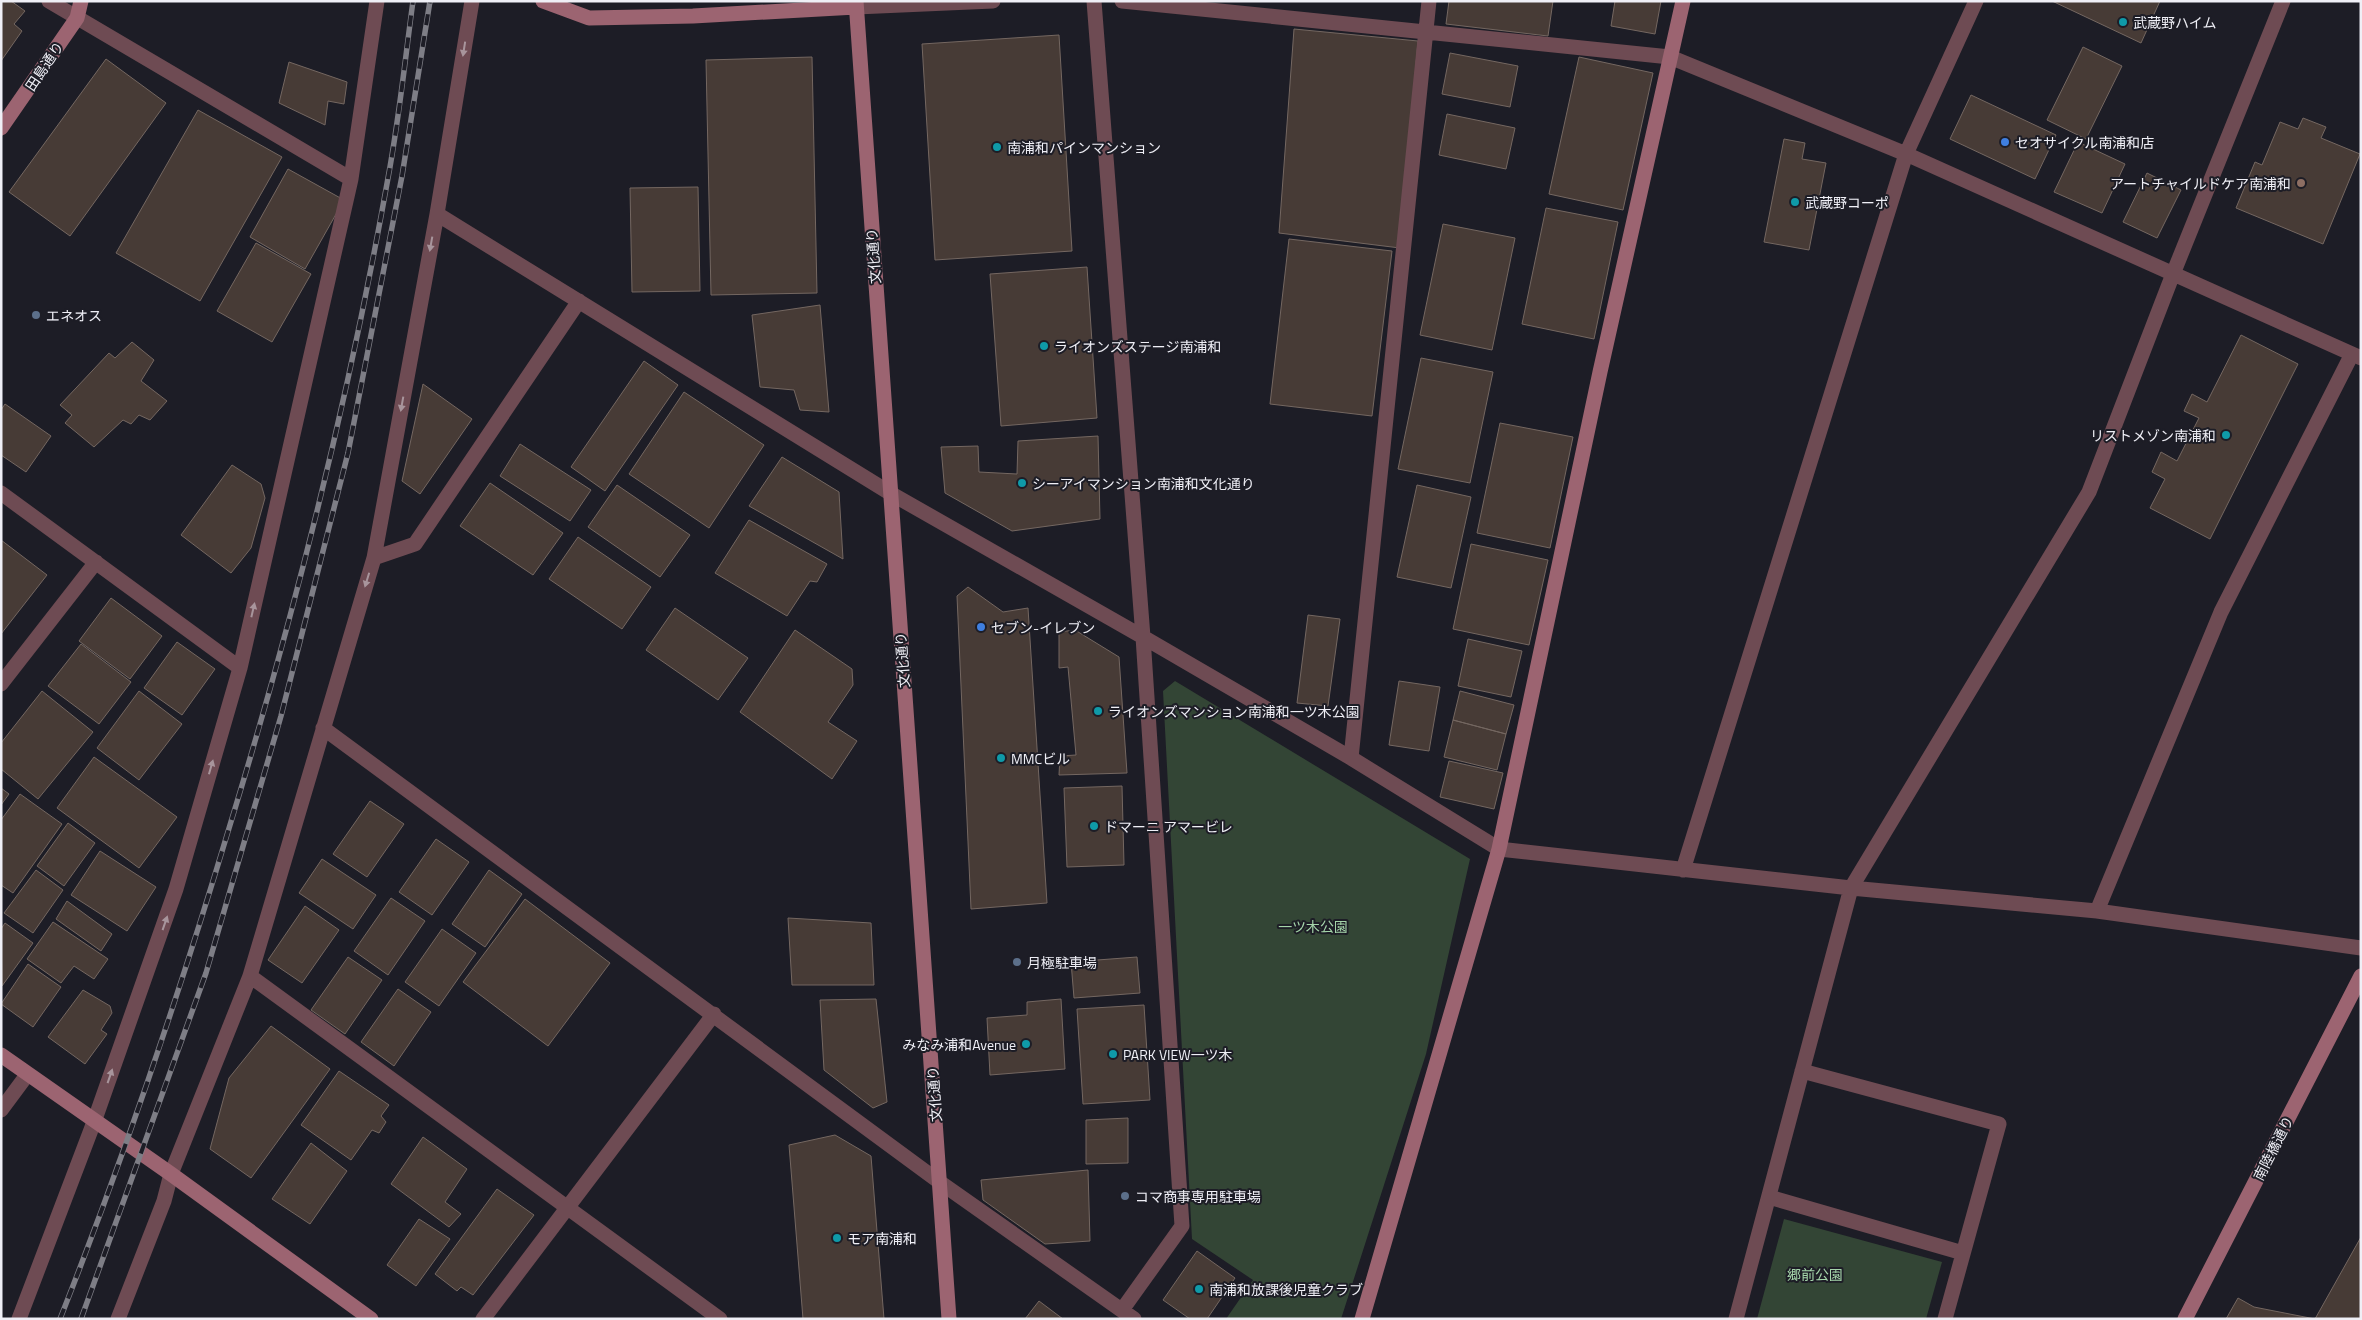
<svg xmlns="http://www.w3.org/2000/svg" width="2362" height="1320" viewBox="0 0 2362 1320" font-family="'Titillium Web','Noto Sans JP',sans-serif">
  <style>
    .green { fill: #334535 }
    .building { fill: #473b36; stroke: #746761 }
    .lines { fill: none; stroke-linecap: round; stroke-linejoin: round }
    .street { stroke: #6e4b53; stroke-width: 15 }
    .secondary { stroke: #9c6471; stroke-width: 15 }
    .rail-casing { stroke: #7e7e86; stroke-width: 5.5 }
    .rail { stroke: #1d1d26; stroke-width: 4; stroke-dasharray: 11; stroke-linecap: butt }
    .oneway { fill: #a8959c }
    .culture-dot { fill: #0f9aa8; stroke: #1d1d26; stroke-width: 2 }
    .shop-dot { fill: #3f7fe0; stroke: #1d1d26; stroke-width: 2 }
    .education-dot { fill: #8d6e63; stroke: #1d1d26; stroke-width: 2 }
    .service-dot { fill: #5c6f8a; stroke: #1d1d26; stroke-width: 2 }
    .labels { text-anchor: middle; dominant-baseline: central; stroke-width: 4; stroke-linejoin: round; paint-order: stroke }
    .poi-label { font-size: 14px; fill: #efeff6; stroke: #1d1d26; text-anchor: start }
    .street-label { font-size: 14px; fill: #efeff6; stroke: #1d1d26 }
    .park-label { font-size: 14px; fill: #a5d5aa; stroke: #1d1d26 }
  </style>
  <rect width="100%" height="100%" fill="#1d1d26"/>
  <path class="green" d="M1175,681L1470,859L1426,1054L1341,1319H1226L1253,1280L1192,1239L1163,691Z
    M1784,1219L1942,1262L1926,1319H1757Z"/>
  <path class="building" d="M1,1H11L25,11L14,24L22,31L1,61Z
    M1449,1H1553L1548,36L1446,24Z
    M1615,1H1661L1655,34L1611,26Z
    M2052,1H2160L2141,43Z
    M1294,29L1418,41L1400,248L1279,233Z
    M1059,35L1072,251L935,260L922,44Z
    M2083,47L2122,66L2086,139L2047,120Z
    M1450,53L1518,66L1510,107L1442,94Z
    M812,57L817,293L711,295L706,60Z
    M1579,57L1653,73L1623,210L1549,194Z
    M106,59L166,103L70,236L9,192Z
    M289,62L347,82L344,104L328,101L325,125L279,103Z
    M1971,95L2056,135L2035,179L1950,139Z
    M198,110L282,157L200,301L116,253Z
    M1447,114L1515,128L1506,169L1439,155Z
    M2303,118L2326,127L2321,138L2360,154L2323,244L2236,208L2255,162L2262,165L2280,122L2298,129Z
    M1784,139L1805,143L1802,159L1826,163L1809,250L1764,242Z
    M2078,142L2125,164L2102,213L2054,192Z
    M288,169L344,200L305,269L250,237Z
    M2147,173L2181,190L2157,238L2123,222Z
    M698,187L700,291L632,292L630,188Z
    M1546,208L1618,222L1594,339L1522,324Z
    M1443,224L1515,238L1492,350L1420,335Z
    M1289,239L1392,251L1372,416L1270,404Z
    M256,243L311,274L272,342L217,311Z
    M1087,267L1097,418L1001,426L990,274Z
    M820,305L829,412L800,410L794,390L760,387L752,315Z
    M2241,335L2298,364L2210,539L2150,508L2165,479L2152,472L2161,452L2177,461L2199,418L2184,411L2192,394L2207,402Z
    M132,342L154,360L141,381L167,401L150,420L139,415L131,424L123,420L94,447L65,423L72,415L60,405L109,353L115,358Z
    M1421,358L1493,372L1470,483L1398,469Z
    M644,361L678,385L605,491L571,467Z
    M423,384L472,419L420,494L402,481Z
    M684,392L764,445L709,528L629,474Z
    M5,404L51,436L26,472L1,455V410Z
    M1500,423L1573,437L1550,548L1477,533Z
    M1098,436L1100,519L1012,531L945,493L941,447L978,446L979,472L1017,474L1018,441Z
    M520,444L591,490L570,521L500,476Z
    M782,457L839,492L843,559L749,506Z
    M232,465L261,484L265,498L251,548L231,573L181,535Z
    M490,483L563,533L533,575L460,526Z
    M617,485L690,535L660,577L588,527Z
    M1417,485L1471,497L1451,588L1397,577Z
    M749,520L827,564L817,582L810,581L787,616L715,573Z
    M578,537L651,587L622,629L549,579Z
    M1,540L47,575L1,634Z
    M1471,544L1548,560L1529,645L1453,629Z
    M968,587L1003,612L1028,608L1047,903L971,909L957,596Z
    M111,598L162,636L130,679L79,641Z
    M675,608L748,658L718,700L646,650Z
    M1308,615L1340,619L1328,706L1297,703Z
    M795,630L852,669L853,685L828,722L857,741L832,779L740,712Z
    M1075,630L1119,657L1127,773L1059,775L1060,756L1076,755L1068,667L1059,668V632Z
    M1468,639L1522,651L1511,697L1458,686Z
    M177,642L215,669L182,715L144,688Z
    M81,644L131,682L99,724L48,686Z
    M1399,681L1440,687L1429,751L1389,745Z
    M42,691L93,732L38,799L1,769V743Z
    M139,691L182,724L139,780L97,748Z
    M1460,691L1514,705L1506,734L1453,720Z
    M1453,720L1506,734L1497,770L1444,757Z
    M94,757L177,817L139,868L57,808Z
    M1449,761L1503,773L1494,809L1440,797Z
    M1122,786L1124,865L1067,867L1064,788Z
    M1,788L9,794L1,805Z
    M20,794L62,824L13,893L1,885V820Z
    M370,801L404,824L367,877L333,854Z
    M68,823L95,843L64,886L37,866Z
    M436,839L469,862L432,915L399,892Z
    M100,851L156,887L127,931L71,895Z
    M322,859L376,895L353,929L299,893Z
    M36,870L63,890L33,933L4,913Z
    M489,870L522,894L485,947L452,924Z
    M391,898L425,921L388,975L354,951Z
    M525,899L610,963L548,1046L463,982Z
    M67,901L112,934L101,951L56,919Z
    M305,906L339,930L302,983L268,960Z
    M788,918L871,923L874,985H792Z
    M53,922L108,959L94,979L74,966L61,983L27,959Z
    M5,923L33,943L2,986L1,929Z
    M442,929L476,953L439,1006L405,982Z
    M348,957L382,980L345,1034L311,1010Z
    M1137,957L1140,993L1074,998L1071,962Z
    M28,964L61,987L33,1027L1,1004Z
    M398,989L431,1012L394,1066L361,1042Z
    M83,990L110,1006L112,1013L101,1030L107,1034L85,1064L48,1037Z
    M876,999L887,1102L873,1108L824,1070L820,1000Z
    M1061,999L1065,1069L990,1075L987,1018L1027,1015V1002Z
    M1144,1005L1150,1100L1083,1104L1077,1009Z
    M271,1026L330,1069L251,1178L210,1149L229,1078Z
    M339,1071L389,1105L381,1116L386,1122L379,1133L372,1130L351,1160L301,1125Z
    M1128,1118V1163L1086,1164V1120Z
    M835,1135L871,1156L884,1319H803L789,1145Z
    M423,1137L467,1169L445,1202L461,1214L449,1227L391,1184Z
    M311,1143L347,1171L310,1224L272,1199Z
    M1088,1170L1090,1241L1045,1244L983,1200L981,1180Z
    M497,1189L534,1215L473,1295L461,1287L457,1291L435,1274Z
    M419,1219L450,1239L416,1286L387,1265Z
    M2361,1237V1319H2315Z
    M1197,1251L1235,1278L1207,1319H1190L1163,1300Z
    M2238,1298L2254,1307L2315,1319H2226Z
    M1039,1301L1063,1319H1025Z"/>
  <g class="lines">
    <path class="street" d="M49,1L351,179
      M1094,1L1143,637L1182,1226L1122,1310
      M1122,1L1670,57L1906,154L2361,358
      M856,7L993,1
      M437,214L890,493L1143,637L1351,758L1499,849L1851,888L2097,911L2361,948
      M1,493L240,668
      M374,558L415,544L579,301
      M1,684L96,562
      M323,728L941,1183L1134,1319
      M1351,758L1429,1
      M1683,870L1906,154L1976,1
      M2097,911L2221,612L2352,354
      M250,976L720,1319
      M1802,1071L1999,1124L1945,1319
      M1,1110L27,1075
      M1769,1197L1963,1253
      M19,1319L94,1122L176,889L240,668L351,179L377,1
      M118,1319L164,1201L171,1174L250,976L374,558L437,214L472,1
      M483,1319L714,1014
      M1736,1319L1851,888L2089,492L2173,274L2283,1"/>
    <path class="secondary" d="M543,1L589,18L693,16L856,7
      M856,1L949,1319
      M1,128L77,18L81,1
      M1,1055L171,1174L371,1319
      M1362,1319L1499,849L1600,372L1683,1
      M2185,1319L2361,976"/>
    <defs>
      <path id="rail" d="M60,1319C124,1157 180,992 230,825C295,613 349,397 388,178C399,120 405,60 413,1
        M81,1319L206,973L281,716L348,453L402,176L430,1"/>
    </defs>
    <use href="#rail" class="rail-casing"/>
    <use href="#rail" class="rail"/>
  </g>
  <defs><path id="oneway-solid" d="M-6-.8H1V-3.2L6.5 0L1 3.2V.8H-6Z" transform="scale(1.25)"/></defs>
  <g class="oneway">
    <use href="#oneway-solid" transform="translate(464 49) rotate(99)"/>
    <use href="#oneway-solid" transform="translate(431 244) rotate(100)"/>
    <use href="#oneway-solid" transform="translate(402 404) rotate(100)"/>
    <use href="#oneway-solid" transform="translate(367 580) rotate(107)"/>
    <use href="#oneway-solid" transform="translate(253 610) rotate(-77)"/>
    <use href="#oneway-solid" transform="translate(211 767) rotate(-74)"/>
    <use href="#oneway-solid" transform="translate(165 923) rotate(-71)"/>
    <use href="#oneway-solid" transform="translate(110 1076) rotate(-71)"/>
  </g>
  <g class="culture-dot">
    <circle cx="2123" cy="22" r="5"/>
    <circle cx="997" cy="147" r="5"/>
    <circle cx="1795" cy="202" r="5"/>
    <circle cx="1044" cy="346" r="5"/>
    <circle cx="2226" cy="435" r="5"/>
    <circle cx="1022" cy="483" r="5"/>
    <circle cx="1098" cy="711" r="5"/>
    <circle cx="1001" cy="758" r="5"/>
    <circle cx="1094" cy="826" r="5"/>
    <circle cx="1026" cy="1044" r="5"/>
    <circle cx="1113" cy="1054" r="5"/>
    <circle cx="837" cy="1238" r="5"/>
    <circle cx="1199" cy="1289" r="5"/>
  </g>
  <g class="shop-dot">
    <circle cx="2005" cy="142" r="5"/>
    <circle cx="981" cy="627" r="5"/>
  </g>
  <circle class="education-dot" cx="2301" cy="183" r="5"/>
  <g class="service-dot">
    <circle cx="36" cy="315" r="5"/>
    <circle cx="1017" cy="962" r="5"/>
    <circle cx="1125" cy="1196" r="5"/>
  </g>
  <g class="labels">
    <g class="poi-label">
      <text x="2133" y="22">武蔵野ハイム</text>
      <text x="2015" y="142">セオサイクル南浦和店</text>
      <text x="1007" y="147">南浦和パインマンション</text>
      <text x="2291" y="183" text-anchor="end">アートチャイルドケア南浦和</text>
      <text x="1805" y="202">武蔵野コーポ</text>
      <text x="46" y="315">エネオス</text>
      <text x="1054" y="346">ライオンズステージ南浦和</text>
      <text x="2216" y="435" text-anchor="end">リストメゾン南浦和</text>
      <text x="1032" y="483">シーアイマンション南浦和文化通り</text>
      <text x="991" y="627">セブン-イレブン</text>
      <text x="1108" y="711">ライオンズマンション南浦和一ツ木公園</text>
      <text x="1011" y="758">MMCビル</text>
      <text x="1104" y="826">ドマーニ アマービレ</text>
      <text x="1027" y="962">月極駐車場</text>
      <text x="1016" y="1044" text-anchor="end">みなみ浦和Avenue</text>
      <text x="1123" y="1054">PARK VIEW一ツ木</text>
      <text x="1135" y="1196">コマ商事専用駐車場</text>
      <text x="847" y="1238">モア南浦和</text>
      <text x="1209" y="1289">南浦和放課後児童クラブ</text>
    </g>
    <g class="street-label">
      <text transform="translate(44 66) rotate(-56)">田島通り</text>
      <text transform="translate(873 256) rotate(-94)">文化通り</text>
      <text transform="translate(902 660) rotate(-94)">文化通り</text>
      <text transform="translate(934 1094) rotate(-94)">文化通り</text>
      <text transform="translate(2273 1148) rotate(-63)">南陸橋通り</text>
    </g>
    <g class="park-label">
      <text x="1313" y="926">一ツ木公園</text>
      <text x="1815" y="1274">郷前公園</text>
    </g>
  </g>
  <rect width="2362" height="1320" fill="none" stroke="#efeff6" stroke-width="5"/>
</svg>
